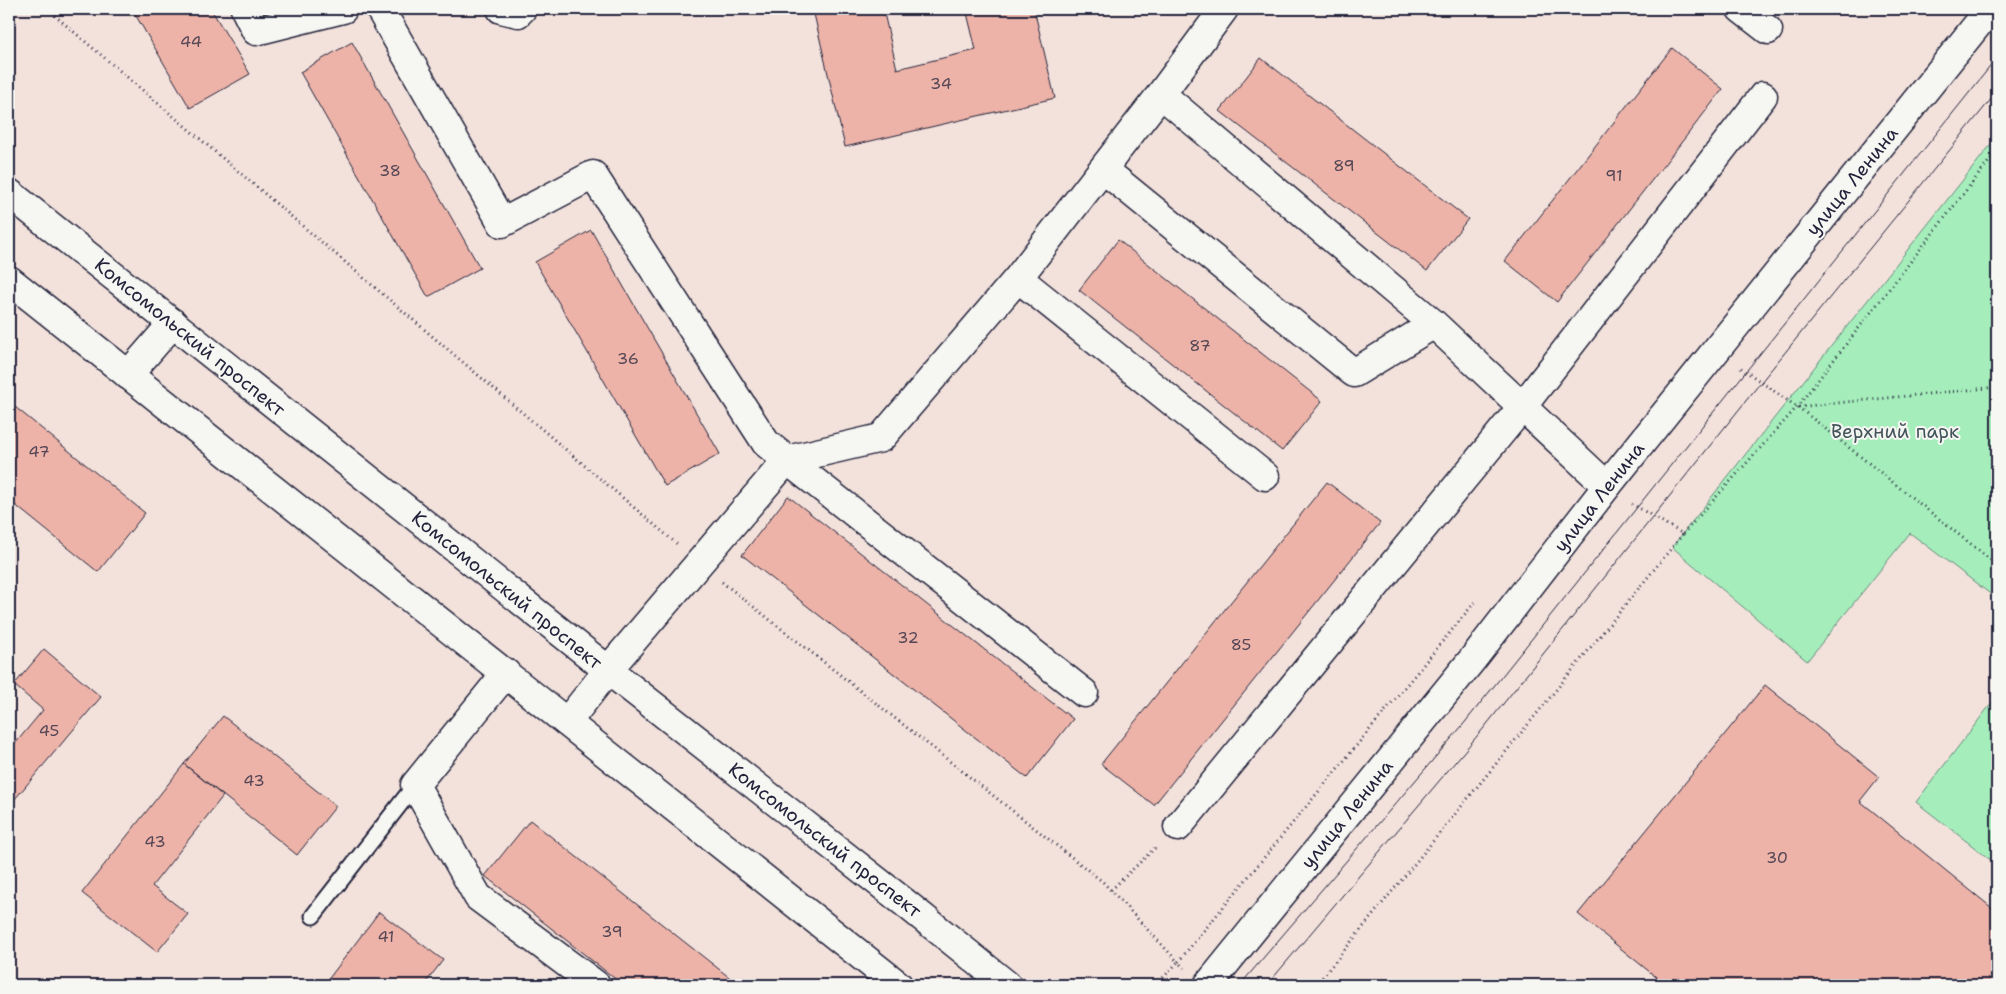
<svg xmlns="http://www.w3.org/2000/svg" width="2006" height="994" viewBox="0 0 2006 994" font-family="'Shantell Sans',sans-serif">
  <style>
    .green { fill: #a5eebb; stroke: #64887b }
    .building { fill: #edb3a8; stroke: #22223b }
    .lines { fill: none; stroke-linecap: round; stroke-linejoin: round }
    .service-casing { stroke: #22223b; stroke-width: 19 }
    .minor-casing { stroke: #22223b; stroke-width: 31 }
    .tertiary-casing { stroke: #22223b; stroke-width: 31 }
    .secondary-casing { stroke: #22223b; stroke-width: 31 }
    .path { stroke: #22223b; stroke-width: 3; stroke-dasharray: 1 4; stroke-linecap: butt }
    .service { stroke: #f6f6f2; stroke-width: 15 }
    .minor { stroke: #f6f6f2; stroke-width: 28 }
    .tertiary { stroke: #f6f6f2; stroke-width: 28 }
    .secondary { stroke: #f6f6f2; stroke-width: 28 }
    .tram { stroke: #22223b; stroke-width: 1 }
    .labels { text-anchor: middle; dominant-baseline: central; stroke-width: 4; stroke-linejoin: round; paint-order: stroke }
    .number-label { font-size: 16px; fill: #554656 }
    .street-label { font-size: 19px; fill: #22223b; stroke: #f6f6f2 }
    .park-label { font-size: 19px; fill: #43555b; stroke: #f6f6f2 }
  </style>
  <rect width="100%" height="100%" fill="#f3e2dc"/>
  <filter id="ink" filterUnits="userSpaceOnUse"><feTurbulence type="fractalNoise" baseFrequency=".02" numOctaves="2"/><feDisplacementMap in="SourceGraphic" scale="10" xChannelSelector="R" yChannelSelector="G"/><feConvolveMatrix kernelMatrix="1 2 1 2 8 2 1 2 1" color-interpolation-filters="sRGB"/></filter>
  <g filter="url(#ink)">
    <path class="green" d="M1997,137V599L1910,533L1807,661L1672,547Z
      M1997,696V865L1916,802Z"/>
    <path class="building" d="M132,9H211L250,74L190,108Z
      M837,9H883L897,69L976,50L966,9H1034L1055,98L845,147L814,14Z
      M1772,9H1784L1780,14Z
      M352,42L480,268L428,297L300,72Z
      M1672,48L1723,89L1557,302L1505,261Z
      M1261,58L1468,219L1427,271L1220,111Z
      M591,230L720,454L665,486L535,262Z
      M1118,240L1322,401L1282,451L1079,290Z
      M9,402L145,513L98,572L9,500Z
      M1327,482L1380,523L1154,805L1101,764Z
      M788,496L1073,719L1027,778L742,555Z
      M44,649L101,697L9,806V751L43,710L14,685Z
      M1765,685L1879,777L1860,801L1997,912V985H1666L1578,914Z
      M223,716L336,806L297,855L184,764Z
      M184,764L223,796L152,886L188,914L157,952L82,893Z
      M530,820L739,985H623L485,876Z
      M379,912L443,960L424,985H324Z"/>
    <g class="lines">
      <defs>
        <path id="service" d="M313,916L415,785"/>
        <path id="minor" d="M245,9L256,31L343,9
          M380,9L502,223L593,175L766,443L787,460L608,670L567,722
          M501,9L518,13L522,9
          M1741,9L1768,30
          M1161,94L1434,324L1607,486
          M1103,169L1354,373L1434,324
          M1018,278L1265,476
          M128,375L173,323
          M787,460L881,438L1018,278L1161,94L1224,9
          M787,460L1084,693
          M506,673L415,785L478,897L596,985
          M1178,827L1522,407L1763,96"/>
        <path id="tertiary" d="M1208,985L1472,660L1607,486L1990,9"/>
        <path id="secondary" d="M9,193L608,670L905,903L1007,985
          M9,280L898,985"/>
      </defs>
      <use href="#service" class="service-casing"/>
      <use href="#minor" class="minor-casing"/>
      <use href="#tertiary" class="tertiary-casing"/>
      <use href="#secondary" class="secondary-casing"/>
      <path class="path" d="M47,9L677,544
        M1741,368L1797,407L1997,387
        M1798,407L1997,565
        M1683,534L1797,407L1997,151
        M722,582L1103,882L1178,962L1475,602
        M1111,890L1155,848
        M1156,985L1178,962L1184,968
        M1316,985L1683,534L1632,504"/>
      <use href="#service" class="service"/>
      <use href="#minor" class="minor"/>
      <use href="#tertiary" class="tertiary"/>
      <use href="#secondary" class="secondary"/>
      <path class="tram" d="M1240,985L1462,726L1997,58
        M1267,985L1483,729L1761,382L1997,92"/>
    </g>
  </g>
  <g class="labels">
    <g class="number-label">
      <text x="191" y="41">44</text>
      <text x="941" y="83">34</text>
      <text x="1344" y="165">89</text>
      <text x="390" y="170">38</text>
      <text x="1614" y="175">91</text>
      <text x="1200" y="345">87</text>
      <text x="628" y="358">36</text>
      <text x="39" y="451">47</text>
      <text x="908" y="637">32</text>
      <text x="1241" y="644">85</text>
      <text x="49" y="730">45</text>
      <text x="254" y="780">43</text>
      <text x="155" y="841">43</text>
      <text x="1777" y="857">30</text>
      <text x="612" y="931">39</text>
      <text x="386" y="936">41</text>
    </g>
    <g class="street-label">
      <text transform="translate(1852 181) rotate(-51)">улица Ленина</text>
      <text transform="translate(190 337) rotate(39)">Комсомольский проспект</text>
      <text transform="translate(1599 497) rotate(-52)">улица Ленина</text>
      <text transform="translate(507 590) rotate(39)">Комсомольский проспект</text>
      <text transform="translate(1347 814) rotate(-51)">улица Ленина</text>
      <text transform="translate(825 840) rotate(38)">Комсомольский проспект</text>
    </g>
    <g class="park-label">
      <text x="1895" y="431">Верхний парк</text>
    </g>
  </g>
  <rect width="2006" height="994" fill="none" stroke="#f6f6f2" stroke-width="30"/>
  <rect x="15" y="15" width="1976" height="964" fill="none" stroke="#22223b" stroke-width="2" filter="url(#ink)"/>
</svg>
